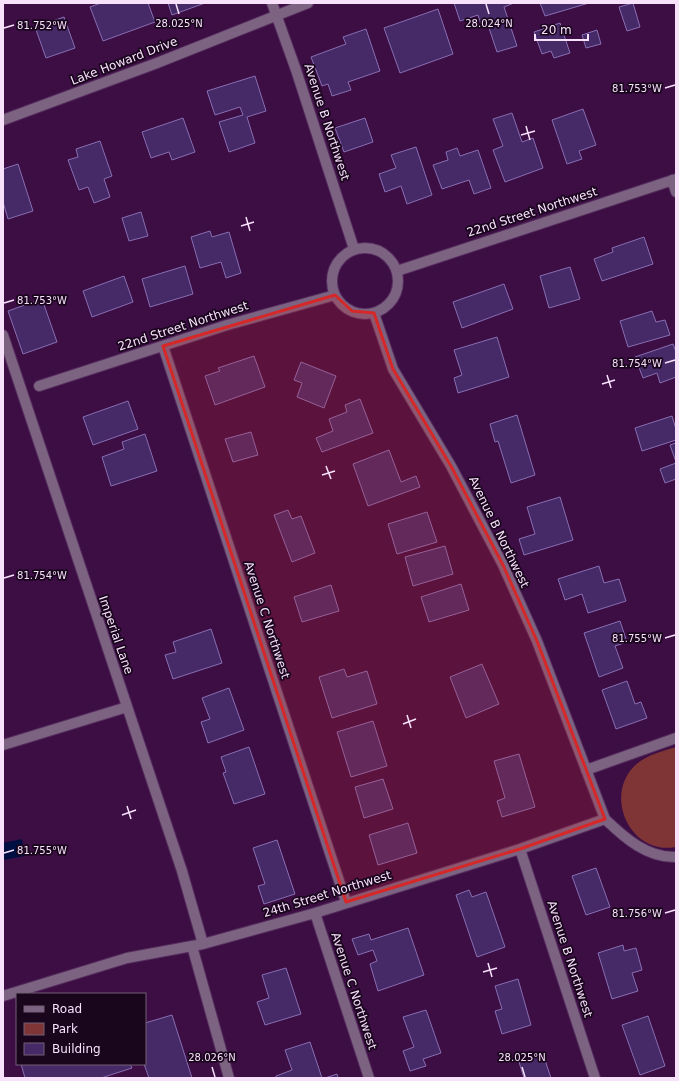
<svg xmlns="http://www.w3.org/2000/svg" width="679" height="1081" viewBox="0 0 679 1081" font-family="'DejaVu Sans',sans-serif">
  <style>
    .green { fill: #7f3436 }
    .water { fill: #000f41 }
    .building { fill: #452a67; stroke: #886eb2 }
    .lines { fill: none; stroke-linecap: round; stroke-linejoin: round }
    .minor-casing { stroke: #562c5e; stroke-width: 12 }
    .minor { stroke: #7c6381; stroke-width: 10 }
    .marked { fill: #d62828; fill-opacity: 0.2; stroke: #d62828; stroke-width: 3; stroke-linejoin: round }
    .ticks { fill: none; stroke: #f7e1fb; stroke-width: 1.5 }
    .labels { text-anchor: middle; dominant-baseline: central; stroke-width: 3.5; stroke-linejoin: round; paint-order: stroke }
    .street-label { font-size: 12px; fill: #f7e1fb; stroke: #19061d }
    .ticks-label { font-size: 10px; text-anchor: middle; fill: #f7e1fb; stroke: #19061d; stroke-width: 3.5; stroke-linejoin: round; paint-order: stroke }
  </style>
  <rect width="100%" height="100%" fill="#3c0e44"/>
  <path class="green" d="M676,747V847C634,855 606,804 630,771C641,756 660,752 676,747Z"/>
  <path class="water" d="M22,839L25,856L3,860V843Z"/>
  <path class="building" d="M101,3H148L155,22L103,41L90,7Z
    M168,3H205L172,15Z
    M454,3H514L504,7L517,46L497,52L487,22L481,24L478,15L460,21Z
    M540,3H589L545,16Z
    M633,3L640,27L627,31L619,7Z
    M438,9L453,54L400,73L384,28Z
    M64,17L75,48L46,58L35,27Z
    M560,23L570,53L554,58L551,51L542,54L534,32Z
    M366,29L380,71L348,82L351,90L332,96L328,84L322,86L311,57L346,44L343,37Z
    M597,30L601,44L586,48L582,35Z
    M255,76L266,111L247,117L255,143L229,152L219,122L243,115L240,107L215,115L207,91Z
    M583,109L596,145L579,151L582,159L567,164L552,120Z
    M512,113L522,142L533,138L543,168L505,182L493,150L503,146L493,119Z
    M183,118L195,152L172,160L169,152L151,158L142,132Z
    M365,118L373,142L344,152L335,128Z
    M100,141L112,176L104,179L110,197L94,203L88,187L79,190L68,160L78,157L76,149Z
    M416,147L432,195L407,204L401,186L385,192L379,174L396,168L391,155Z
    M457,148L460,156L478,150L491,188L474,194L469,180L442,189L433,165L448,160L446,152Z
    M18,164L33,211L8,219L3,202V169Z
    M141,212L148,236L129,241L122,218Z
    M210,231L212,237L229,232L241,273L226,278L221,262L200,268L191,237Z
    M644,237L653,264L602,281L594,259L613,252L612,248Z
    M185,266L193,294L150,307L142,279Z
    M570,267L580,299L549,308L540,276Z
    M124,276L133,302L92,317L83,291Z
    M504,284L513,309L462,328L453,302Z
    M42,299L57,342L23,354L8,311Z
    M652,311L656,322L665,320L670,335L628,347L620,321Z
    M497,337L509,377L458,393L454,378L462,375L454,350Z
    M673,344L676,352V377L660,383L657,373L643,378L635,357Z
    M254,356L265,387L215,405L205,376L220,371L218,368Z
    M301,362L336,376L324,408L297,397L302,383L294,380Z
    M360,399L373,433L322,452L316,438L333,431L329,419L347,412L345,405Z
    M128,401L138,429L93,445L83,417Z
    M517,415L535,475L511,483L498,441L495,442L490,424Z
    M672,416L676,429V440L642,451L635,428Z
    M251,432L258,455L233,462L225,439Z
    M145,434L157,471L111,486L102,457L124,449L122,442Z
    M676,443V462L670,445Z
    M389,450L401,482L416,476L420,487L368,506L353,464Z
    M676,463V479L665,483L660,469Z
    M560,497L573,540L524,555L519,539L535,534L527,507Z
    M288,510L292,519L301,516L315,553L292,562L274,515Z
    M427,512L437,542L397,554L388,524Z
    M445,546L453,574L413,586L405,557Z
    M599,566L604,583L619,579L626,601L588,613L582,594L565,600L558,579Z
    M461,584L469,610L429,622L421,597Z
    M331,585L339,611L302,622L294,597Z
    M620,621L627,642L615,646L623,668L599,677L584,633Z
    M211,629L222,663L173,679L165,655L176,652L173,642Z
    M482,664L499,704L466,718L450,677Z
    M344,669L347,677L367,671L377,704L332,718L319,677Z
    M627,681L635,704L641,702L647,718L616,729L602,690Z
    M229,688L244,730L208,743L201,722L210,719L202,698Z
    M373,721L387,766L351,777L337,732Z
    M249,747L265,794L234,804L223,773L226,772L221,757Z
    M519,754L535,807L502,817L497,801L505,798L494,761Z
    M383,779L393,809L364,818L355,787Z
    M408,823L417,853L378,865L369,835Z
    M277,840L295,894L264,904L258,886L265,884L253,848Z
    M596,868L610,907L586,915L572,876Z
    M469,890L472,897L486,892L505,947L477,957L456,895Z
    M408,928L424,975L378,991L370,964L377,961L373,950L358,955L352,939L369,934L371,940Z
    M623,945L624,951L636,948L642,970L632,973L638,991L612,999L598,953Z
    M286,968L301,1014L265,1025L257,1002L269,998L262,975Z
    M518,979L531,1025L502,1034L495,1011L502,1009L495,986Z
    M426,1010L441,1053L423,1059L426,1066L410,1071L403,1051L414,1047L403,1017Z
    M172,1015L192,1078H149L144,1064L145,1023Z
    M648,1016L665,1066L640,1075L622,1025Z
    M310,1042L322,1078H276V1076L292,1070L285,1050Z
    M543,1054L551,1078H524L519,1062Z
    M21,1064H130L132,1068L101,1078H25Z
    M337,1074L338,1078H325Z"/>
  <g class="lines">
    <defs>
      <path id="minor" d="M272,3L296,70L354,249
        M3,120L157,63L308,3
        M672,180L676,192
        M332 281a33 33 0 1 1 66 0a33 33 0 1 1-66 0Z
        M397,271L676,179
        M374,313L393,369L451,466L503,565L537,641L605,819C625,838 647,858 676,857
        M3,335L182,871L203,944
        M163,346L346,902
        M39,386L227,325L335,295
        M3,745L127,707
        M586,770L676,738
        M520,849L595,1078
        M315,913L369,1078
        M192,946L229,1078
        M3,996L127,958L203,944L315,913L520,849L605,819"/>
    </defs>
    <use href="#minor" class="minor-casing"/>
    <use href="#minor" class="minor"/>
  </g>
  <path class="marked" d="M335,295L352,311L374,313L393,369L451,466L503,565L537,641L605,819L520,849L346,902L163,346Z"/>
  <path class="ticks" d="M176,4L179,14M486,4L489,14M4,28L14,25M665,88L675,85M526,126L530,140M521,135L535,131M246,217L250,231M241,226L254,222M4,303L14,300M665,363L675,360M607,375L611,388M602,384L615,380M326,466L331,479M322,475L335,471M4,578L14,575M665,638L675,635M407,715L411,728M403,724L416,719M127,806L131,819M122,815L136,810M4,853L14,850M665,913L675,910M488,963L492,977M483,972L497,968M212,1067L215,1077M522,1067L525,1077"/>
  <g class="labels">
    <g class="street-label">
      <text transform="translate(124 61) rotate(-21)">Lake Howard Drive</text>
      <text transform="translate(327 122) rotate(72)">Avenue B Northwest</text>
      <text transform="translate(532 212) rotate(-18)">22nd Street Northwest</text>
      <text transform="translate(183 326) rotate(-18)">22nd Street Northwest</text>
      <text transform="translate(499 532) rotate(64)">Avenue B Northwest</text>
      <text transform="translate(267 620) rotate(72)">Avenue C Northwest</text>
      <text transform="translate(116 635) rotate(71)">Imperial Lane</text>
      <text transform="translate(327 894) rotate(-17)">24th Street Northwest</text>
      <text transform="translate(570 959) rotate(72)">Avenue B Northwest</text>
      <text transform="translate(354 991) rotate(72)">Avenue C Northwest</text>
    </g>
  </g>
  <g class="ticks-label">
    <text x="179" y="27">28.025°N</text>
    <text x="489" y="27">28.024°N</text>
    <text x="42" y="29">81.752°W</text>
    <text x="637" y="92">81.753°W</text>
    <text x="42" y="304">81.753°W</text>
    <text x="637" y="367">81.754°W</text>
    <text x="42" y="579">81.754°W</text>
    <text x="637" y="642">81.755°W</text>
    <text x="42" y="854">81.755°W</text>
    <text x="637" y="917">81.756°W</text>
    <text x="212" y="1061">28.026°N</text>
    <text x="522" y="1061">28.025°N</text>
  </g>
  <rect width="679" height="1081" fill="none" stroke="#f7e1fb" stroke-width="8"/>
  <rect x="16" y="993" width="130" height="72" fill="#19061d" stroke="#725e76"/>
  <rect x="24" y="1006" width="20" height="6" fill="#7c6381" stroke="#725e76"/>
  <text x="52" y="1013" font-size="12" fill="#f7e1fb">Road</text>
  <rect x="24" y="1023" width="20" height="12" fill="#7f3436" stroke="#725e76"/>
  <text x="52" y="1033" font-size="12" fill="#f7e1fb">Park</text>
  <rect x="24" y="1043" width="20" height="12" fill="#452a67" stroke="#725e76"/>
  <text x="52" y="1053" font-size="12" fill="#f7e1fb">Building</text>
  <path d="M535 34v6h53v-6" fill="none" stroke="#f7e1fb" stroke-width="2"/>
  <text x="541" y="34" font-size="12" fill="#f7e1fb" stroke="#19061d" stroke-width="3" paint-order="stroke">20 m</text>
</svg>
